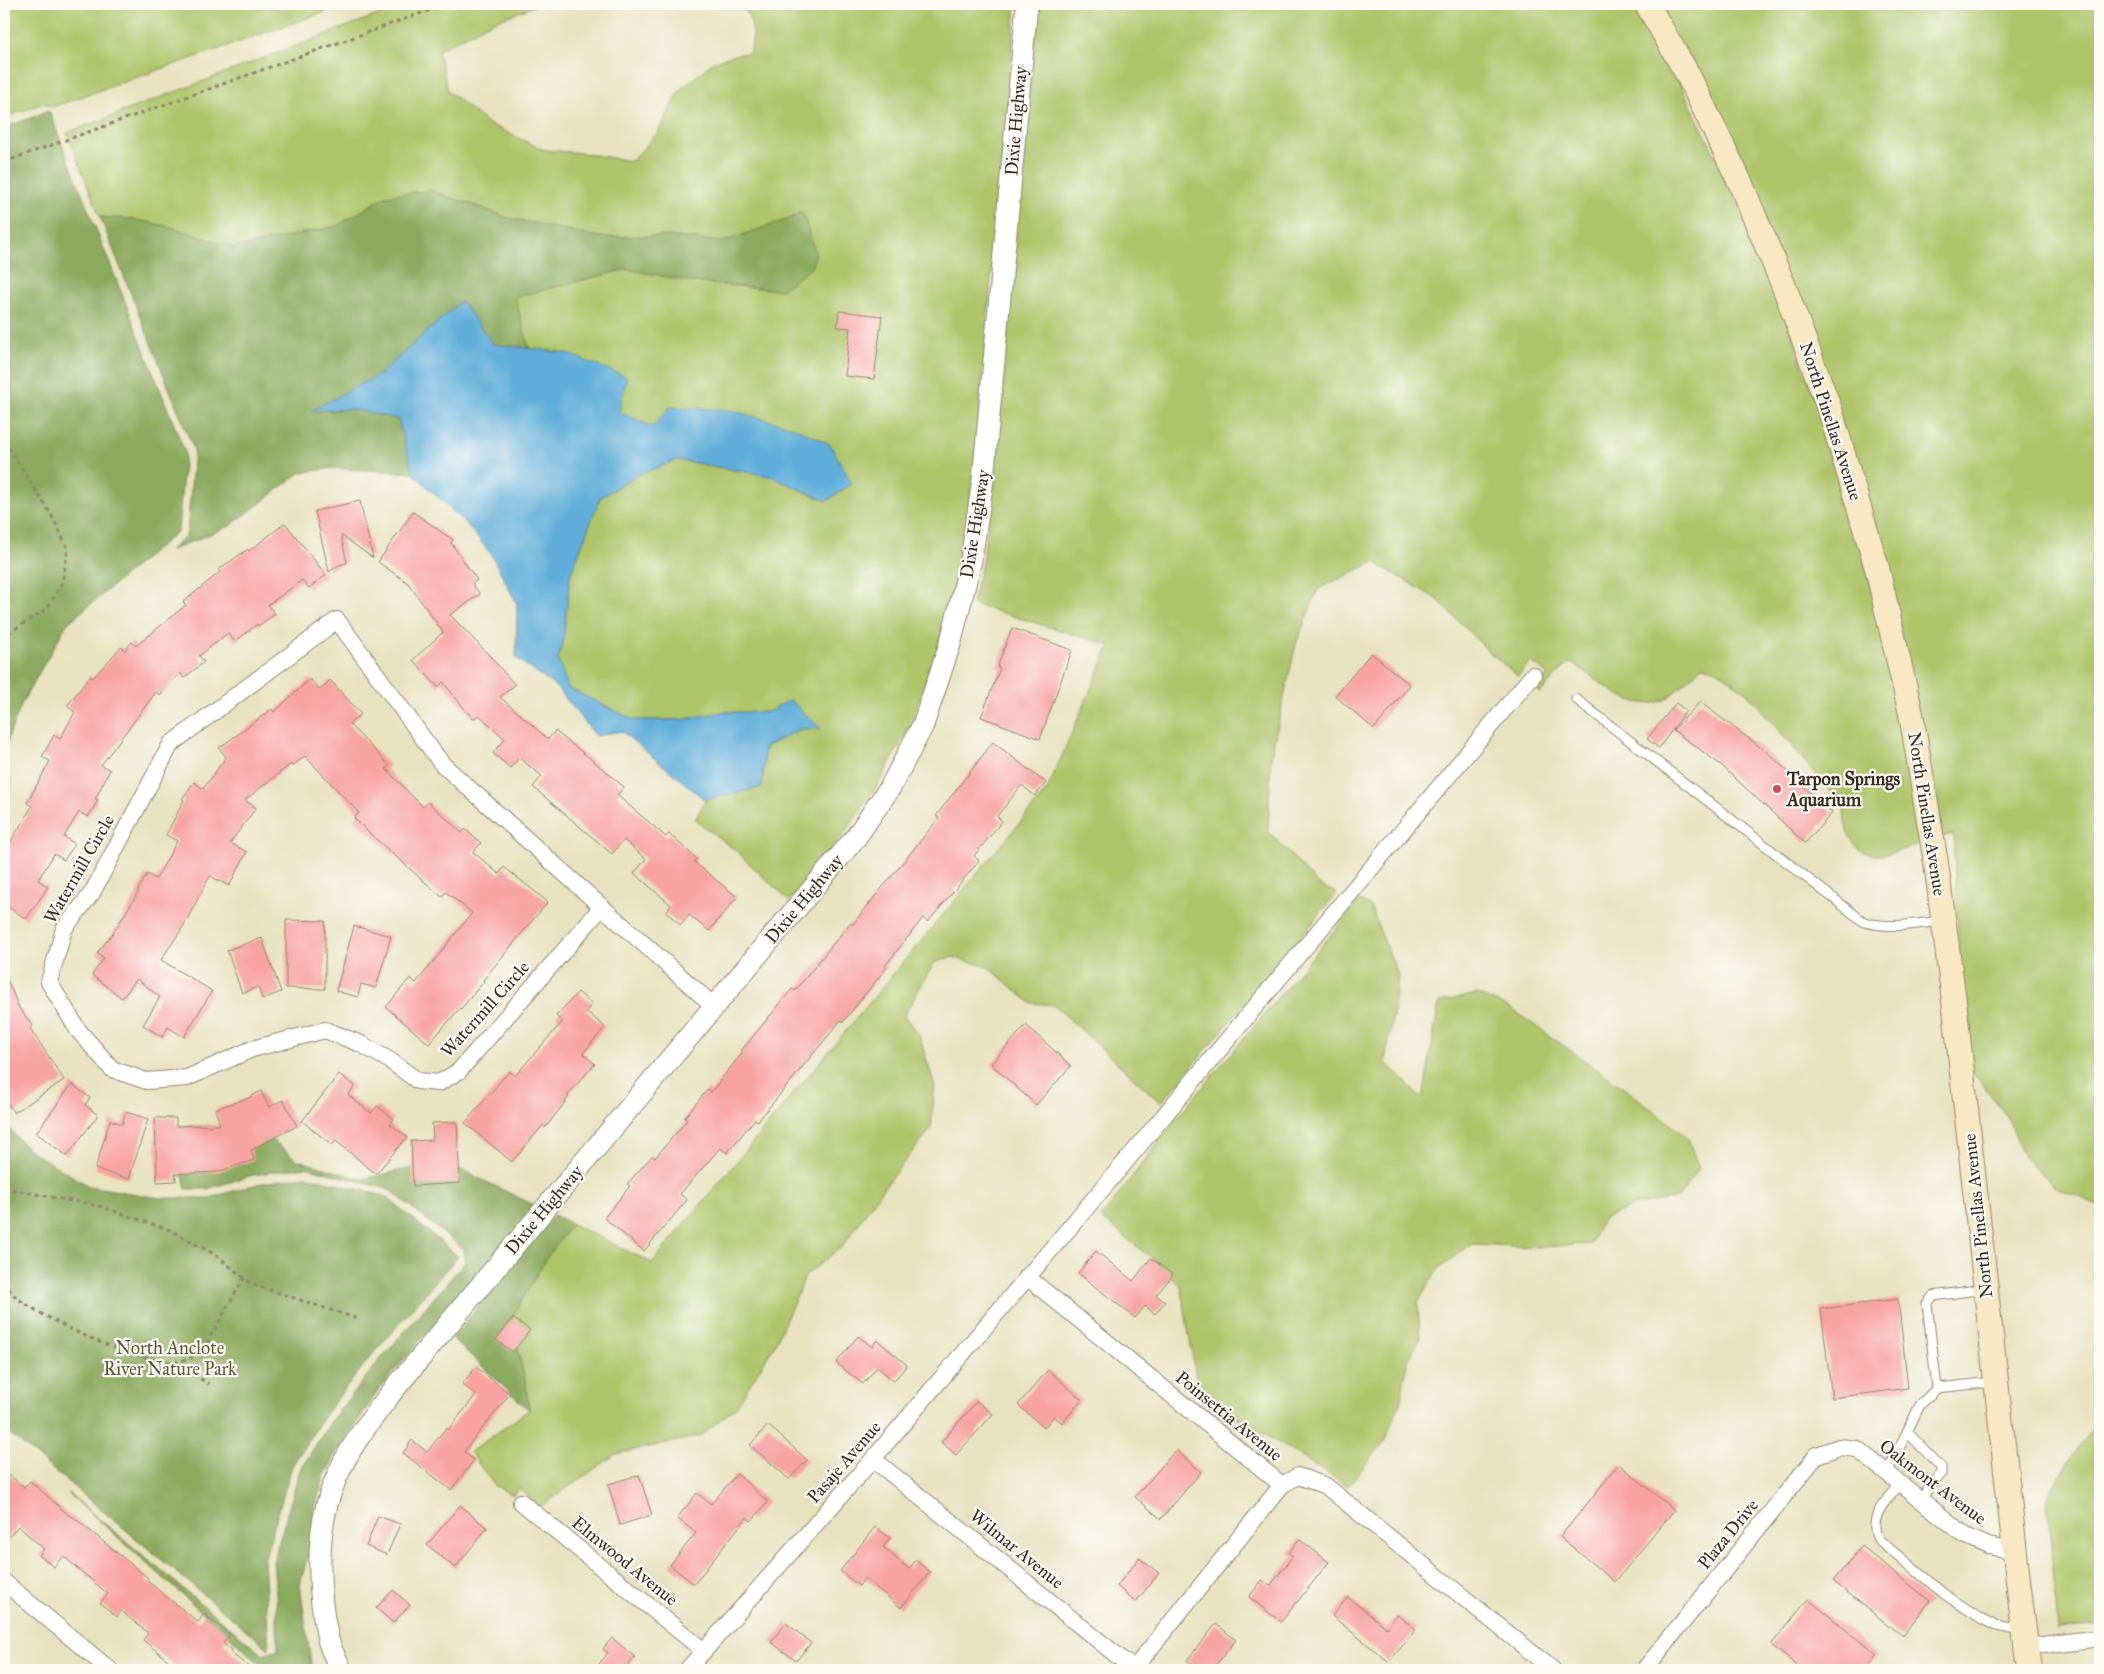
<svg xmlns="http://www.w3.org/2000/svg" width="2104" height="1674" viewBox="0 0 2104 1674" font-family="'IM FELL Great Primer',serif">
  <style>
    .green { fill: #adc469; stroke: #747744 }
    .forest { fill: #8aaa5d; stroke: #626a3e }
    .water { fill: #5fadd9; stroke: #4d6c7c }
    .building { fill: #f8a3a2 }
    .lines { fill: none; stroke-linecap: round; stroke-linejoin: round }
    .service-casing { stroke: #92866f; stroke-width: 11 }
    .minor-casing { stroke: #92866f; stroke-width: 18 }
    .tertiary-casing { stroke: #92866f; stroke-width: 23 }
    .secondary-casing { stroke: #92866f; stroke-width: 26 }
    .path { stroke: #92866f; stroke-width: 3; stroke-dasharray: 4 4; stroke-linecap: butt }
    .service { stroke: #fff; stroke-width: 9 }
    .minor { stroke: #fff; stroke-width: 16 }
    .tertiary { stroke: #fff; stroke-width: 21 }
    .secondary { stroke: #fae7c3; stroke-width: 24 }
    .poi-dot { fill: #d1495b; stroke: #fdfcf7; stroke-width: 2 }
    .labels { text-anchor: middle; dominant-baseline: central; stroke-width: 4.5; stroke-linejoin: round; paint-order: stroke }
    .street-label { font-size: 18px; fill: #3b2a1e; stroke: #fdfcf7 }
    .poi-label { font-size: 18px; font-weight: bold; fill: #3b2a1e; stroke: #fdfcf7; text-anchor: start }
    .park-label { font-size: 18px; fill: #5d5834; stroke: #fdfcf7 }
  </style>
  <rect width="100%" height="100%" fill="#fdfcf7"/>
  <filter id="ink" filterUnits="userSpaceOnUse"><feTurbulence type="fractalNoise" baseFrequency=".02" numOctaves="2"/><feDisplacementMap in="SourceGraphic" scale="10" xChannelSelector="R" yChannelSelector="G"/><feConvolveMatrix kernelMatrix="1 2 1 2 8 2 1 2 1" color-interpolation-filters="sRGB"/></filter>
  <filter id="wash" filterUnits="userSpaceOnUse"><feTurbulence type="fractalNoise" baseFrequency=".0096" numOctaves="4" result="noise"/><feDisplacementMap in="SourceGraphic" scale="20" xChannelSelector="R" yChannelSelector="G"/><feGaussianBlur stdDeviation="1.12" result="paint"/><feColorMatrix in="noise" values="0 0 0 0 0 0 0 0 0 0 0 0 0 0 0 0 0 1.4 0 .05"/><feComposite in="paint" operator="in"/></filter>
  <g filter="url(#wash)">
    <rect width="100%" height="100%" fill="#e9e2c0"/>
    <path class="green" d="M4,4H348L52,107L44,103L4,118Z
      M406,4H540L492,22L438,50L448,91L487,123L544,150L582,153L632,161L658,132L680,90L713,62L734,55L749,53C756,32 753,22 741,4H1016L973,478L961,557L941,637L911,724L879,783L847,830L789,901L735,850L695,820L705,800L762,787L765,747L800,729H821L790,700L768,712H722L681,720H634L568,688L558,659L563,642L570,576L600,498L635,476L677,460L770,476L826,501L852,484L653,427L619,412L566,353L529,348L514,297L627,269L692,282L781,290L801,212L789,219L722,242L668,236L599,237L508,218L470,203L386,196L337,226L235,248L171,227L131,219L100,217L67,133Z
      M1038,4H1635L1678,79L1729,184L1775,292L1820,412L1867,570L1901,714L1922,843C1909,847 1889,856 1876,855C1851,854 1844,827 1844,808L1746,692L1717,670L1703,666C1694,674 1672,696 1664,700C1633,715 1599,680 1574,664L1568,663L1540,693L1536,690L1548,675L1531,661L1518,676L1490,653L1437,599L1374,562L1318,589L1296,644L1271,755L1268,831L1319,885L1337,893L1161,1103L1054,1005L1031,1003L988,967L952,957L934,963L904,1016L919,1035L935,1087L931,1129L883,1188L843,1246L806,1275L774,1346L736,1407L700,1436L616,1454L541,1506L518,1488L513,1495L494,1485L470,1452L529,1410L526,1385L511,1319L549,1253L572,1224L652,1263L1047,790L1110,645L972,604L982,563L994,482Z
      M1658,4H2100V1206L2054,1186L2024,1157L2006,1114L1973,1073L1960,968L1953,834L1942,837L1888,567Z
      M1359,901L1370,906L1398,975L1394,1011L1385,1062L1423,1099L1439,1002L1477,994L1510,1008L1631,1093L1688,1138L1699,1169L1678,1198L1636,1205L1602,1219L1591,1244L1538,1247L1472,1244L1439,1268L1418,1302L1420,1338L1407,1363L1400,1404L1384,1442L1348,1486L1227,1411L1196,1378L1181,1286L1157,1262L1101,1218L1177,1118Z
      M2100,1420V1625L2058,1629L2047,1500L2066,1464Z"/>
    <path class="forest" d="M49,111L185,452L178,531L67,624L23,701L4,748V128Z
      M430,190L508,218L599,237L668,236L722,242L789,219L802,212L816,254L811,268L781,290L692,282L627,269L515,297L529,348L493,344L461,301L380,374L313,411L351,409L398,419L413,473L332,468L300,473L230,526L169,551L184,538L187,533L194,450L100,217L131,219L171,227L235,248L337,226L386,196Z
      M4,1123L29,1150L89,1186L160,1198H209L257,1184L305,1176L385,1196L458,1256L372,1355L326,1413L292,1466L264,1560L269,1649L4,1429Z
      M254,1125L297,1160L362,1179L444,1161L534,1205L380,1388L337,1452L324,1477L313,1515L309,1551L300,1585L312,1670H267L68,1493L263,1655L278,1650L276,1591L273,1562L300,1470L333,1418L379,1361L465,1262L463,1249L390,1190L306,1167L253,1175L207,1189H186L172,1126Z
      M554,1215L572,1224L549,1254L511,1319L526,1385L529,1410L452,1338Z"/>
    <path class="water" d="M461,301L493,344L566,353L627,377L619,412L653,427L670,407L730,410L793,427L830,444L852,484L826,501L770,476L677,460L635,476L600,498L570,576L563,642L558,659L568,688L634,720H681L722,712H768L790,700L821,729H800L765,747L762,787L705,800L621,731L596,736L556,687L516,658L517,604L491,554L465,523L413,473L398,419L351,409L311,411L380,374Z"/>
    <g id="blocks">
      <path class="building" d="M839,311L882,316L874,379L845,376L850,328L837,327Z
        M360,501L373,558L341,535L347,563L339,565L329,572L315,511Z
        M413,512L453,540L451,543L477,580L472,584L480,594L450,615L490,656L515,685L500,697L548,739L555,731L596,763L624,787L617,795L666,837L669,834L697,859L694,862L737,897L709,931L689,915L681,925L666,912L671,905L634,873L646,859L624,840L612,854L533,787L542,776L519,758L510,768L493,753L505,739L479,715L473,719L443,682L438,687L413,660L443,632L408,583L378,562Z
        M285,523L326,575L309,588L302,580L268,605L275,614L258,626L257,624L235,642L228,633L199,656L204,662L184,678L180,673L160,695L156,692L101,765L110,770L95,799L98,800L88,817L79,812L64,837L75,844L64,860L54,854L38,880L48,887L26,919L4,904V853L32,806L27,803L50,761L42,757L54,735L60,739L75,712L67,706L90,676L93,678L121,647L125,650L132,642L136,646L186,605L183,602L220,572L218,570L248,549L249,551Z
        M1012,628L1072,650L1040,739L981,717L1000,668L997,667Z
        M1371,653L1410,685L1374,729L1335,696Z
        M310,679L320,690L330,680L361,714L349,724L389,765L386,769L423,807L428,802L462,833L465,829L481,843L473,852L499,874L504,867L548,902L483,980L484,981L461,1009L460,1008L429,1044L386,1007L410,978L416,983L472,913L446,892L442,897L368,832L354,818L359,813L305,756L292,766L291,764L245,800L256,808L230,843L247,852L229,886L210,876L183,927L161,960L212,991L184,1037L168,1027L162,1037L143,1025L160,997L137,979L122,998L92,975L104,958L97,953L113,933L139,891L138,890L147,874L156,879L177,841L166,835L184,800L182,799L194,782L203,789L226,757L219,748L272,709L274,712Z
        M1700,702L1768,753L1832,813L1805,843L1721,765L1673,730Z
        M1676,703L1686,711L1659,748L1647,739Z
        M993,742L1046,783L1035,796L1022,785L997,816L1002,821L974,856L979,861L928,922L923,918L885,966L887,967L843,1022L841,1020L758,1121L755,1119L727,1153L720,1148L687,1186L680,1194L687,1200L644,1251L604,1218L630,1186L627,1184L652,1156L655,1158L687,1120L684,1118L708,1089L711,1092L742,1053L741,1051L792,989L795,991L850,923L852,925L939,818L936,816Z
        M286,920L325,921V989L286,988Z
        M354,926L391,936L376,988L361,984L358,997L336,991Z
        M262,938L281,992L262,999L258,987L242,993L227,950Z
        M4,972L19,1008L33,1026L30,1028L64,1080L14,1113L4,1097Z
        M578,992L592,1004L586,1011L605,1027L583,1053L595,1064L567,1096L569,1097L546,1127L543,1125L512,1162L465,1123L509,1071L515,1076L562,1022L556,1016Z
        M1026,1025L1071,1066L1036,1105L991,1064Z
        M339,1074L355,1086L348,1095L371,1113L377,1106L394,1119L390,1124L407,1137L376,1174L336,1141L332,1145L302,1121Z
        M72,1084L90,1098L85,1105L98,1115L67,1156L36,1133Z
        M261,1091L269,1107L283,1100L297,1126L251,1150L254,1160L217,1172L175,1174L176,1181L157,1182L155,1118H176V1126L220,1125L215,1109L248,1098Z
        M126,1112L148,1119L129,1179L95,1169L110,1120L122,1124Z
        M457,1122L460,1183L413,1186L411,1141L433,1140L432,1123Z
        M1096,1251L1133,1281L1151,1258L1173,1275L1156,1295L1165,1302L1155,1314L1145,1306L1135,1318L1078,1273Z
        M1898,1299L1908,1388L1832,1398L1821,1309Z
        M513,1318L530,1330L513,1352L496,1340Z
        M858,1336L872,1347L877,1340L907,1365L894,1381L877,1367L863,1384L836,1363Z
        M476,1367L510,1394L468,1446L464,1452L474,1460L451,1490L403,1453L412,1440L427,1452L446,1428L448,1430L476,1395L462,1384Z
        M1048,1370L1082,1400L1062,1423L1054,1416L1044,1428L1018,1405Z
        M977,1401L993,1414L956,1455L941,1442Z
        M768,1425L807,1460L789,1479L750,1445Z
        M1176,1450L1201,1472L1161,1519L1135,1497Z
        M1619,1464L1674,1510L1615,1582L1560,1537Z
        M4,1471L24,1487L30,1481L71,1517L72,1516L148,1578L146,1580L198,1622L204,1614L230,1635L223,1643L231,1650L230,1652L252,1670H180L143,1640L148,1633L121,1611L117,1617L100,1603L108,1594L63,1556L54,1567L39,1555L44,1549L18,1526L4,1543Z
        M737,1474L768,1502L751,1521L747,1517L694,1584L670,1565L696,1533L677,1518L697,1493L711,1504Z
        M639,1475L652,1515L620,1525L608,1484Z
        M460,1505L487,1528L455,1568L427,1545Z
        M378,1516L400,1524L387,1555L366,1546Z
        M875,1527L890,1538L883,1547L909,1569L916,1560L930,1572L901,1608L865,1578L859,1586L840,1571Z
        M1299,1539L1329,1562L1281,1622L1249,1597L1262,1580L1270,1586L1293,1556L1289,1553Z
        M1862,1546L1930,1601L1902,1636L1833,1581Z
        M1139,1558L1159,1573L1136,1602L1117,1586Z
        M393,1590L410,1605L393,1623L376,1608Z
        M1348,1597L1386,1628L1397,1615L1416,1629L1389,1662L1332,1616Z
        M1808,1599L1877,1655L1864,1670H1803L1771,1645Z
        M786,1623L811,1643L796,1661L771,1642Z
        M1216,1624L1236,1640L1212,1670H1199L1187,1660Z
        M612,1638L635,1657L624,1670H594L608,1653L603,1649Z"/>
    </g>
  </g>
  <g filter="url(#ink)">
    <use href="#blocks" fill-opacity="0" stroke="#92866f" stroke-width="1"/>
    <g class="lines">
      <defs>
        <path id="service" d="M1576,699L1864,922C1890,929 1915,924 1942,921
          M1937,1388L1994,1382
          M1907,1432L1941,1467V1474L1920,1499
          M1887,1473L1920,1405L1937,1388L1927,1304L1933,1296L1984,1289
          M1900,1483C1887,1500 1867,1517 1878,1539L1944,1594L1982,1619L1996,1626L2023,1631"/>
        <path id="minor" d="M337,620L442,764L602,907L459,1071L439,1083L418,1081L389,1060L361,1044L325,1030L252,1049L187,1078L146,1081L112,1069L78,1030L49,982L64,929L92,893L171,744Z
          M602,907L715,1007
          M1027,1277L1282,1485L1298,1476L1326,1486L1553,1670
          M873,1459L1135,1670
          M521,1502L704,1651
          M4,1582L110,1670
          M2027,1647L2100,1638
          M687,1670L873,1459L1121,1167L1533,675
          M1133,1670L1282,1485
          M1644,1670L1817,1455L1839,1447L1857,1449L1966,1536L1988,1546L2015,1551"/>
        <path id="tertiary" d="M341,1670C337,1660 330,1649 328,1639C317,1590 315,1528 335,1481C349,1446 373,1417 395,1388L856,837L891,786L923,725L951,641L971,560L983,480L1027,4"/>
        <path id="secondary" d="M1647,4L1688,75L1739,180L1785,289L1830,410L1877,568L1911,714L1936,863L1955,1009L2019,1589L2029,1670"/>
      </defs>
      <use href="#service" class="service-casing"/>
      <use href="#minor" class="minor-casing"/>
      <use href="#tertiary" class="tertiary-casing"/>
      <use href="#secondary" class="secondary-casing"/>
      <path class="path" d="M4,162L447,4
        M4,441L51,514L68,549L62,583L47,609L4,636
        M4,629L9,633
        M4,1188L99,1206L170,1230L216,1255L252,1284L358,1319
        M4,1282C8,1287 11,1293 16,1297C54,1325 123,1356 170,1362C179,1363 191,1357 200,1355L244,1278
        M173,1362L209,1384"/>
      <use href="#service" class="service"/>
      <use href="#minor" class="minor"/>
      <use href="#tertiary" class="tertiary"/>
      <use href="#secondary" class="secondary"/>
    </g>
  </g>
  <circle class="poi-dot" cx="1777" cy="789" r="5"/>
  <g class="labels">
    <g class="street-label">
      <text transform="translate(1016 121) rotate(-85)">Dixie Highway</text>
      <text transform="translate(1831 421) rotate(72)">North Pinellas Avenue</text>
      <text transform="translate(975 524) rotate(-81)">Dixie Highway</text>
      <text transform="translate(1927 814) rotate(81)">North Pinellas Avenue</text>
      <text transform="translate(79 869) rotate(-60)">Watermill Circle</text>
      <text transform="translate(804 899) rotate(-50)">Dixie Highway</text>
      <text transform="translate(485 1009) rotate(-48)">Watermill Circle</text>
      <text transform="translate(544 1210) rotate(-50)">Dixie Highway</text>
      <text transform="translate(1978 1216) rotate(-96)">North Pinellas Avenue</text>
      <text transform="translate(1229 1416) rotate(39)">Poinsettia Avenue</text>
      <text transform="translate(844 1462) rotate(-49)">Pasaje Avenue</text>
      <text transform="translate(1933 1482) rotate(37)">Oakmont Avenue</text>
      <text transform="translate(1728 1534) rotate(-51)">Plaza Drive</text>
      <text transform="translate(1017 1549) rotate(39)">Wilmar Avenue</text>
      <text transform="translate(625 1561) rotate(39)">Elmwood Avenue</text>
    </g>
    <g class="poi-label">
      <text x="1787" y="779">Tarpon Springs<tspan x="1787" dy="21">Aquarium</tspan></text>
    </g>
    <g class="park-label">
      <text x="170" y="1348">North Anclote<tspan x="170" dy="21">River Nature Park</tspan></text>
    </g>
  </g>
  <rect width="2104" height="1674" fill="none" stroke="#fdfcf7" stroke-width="20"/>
</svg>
